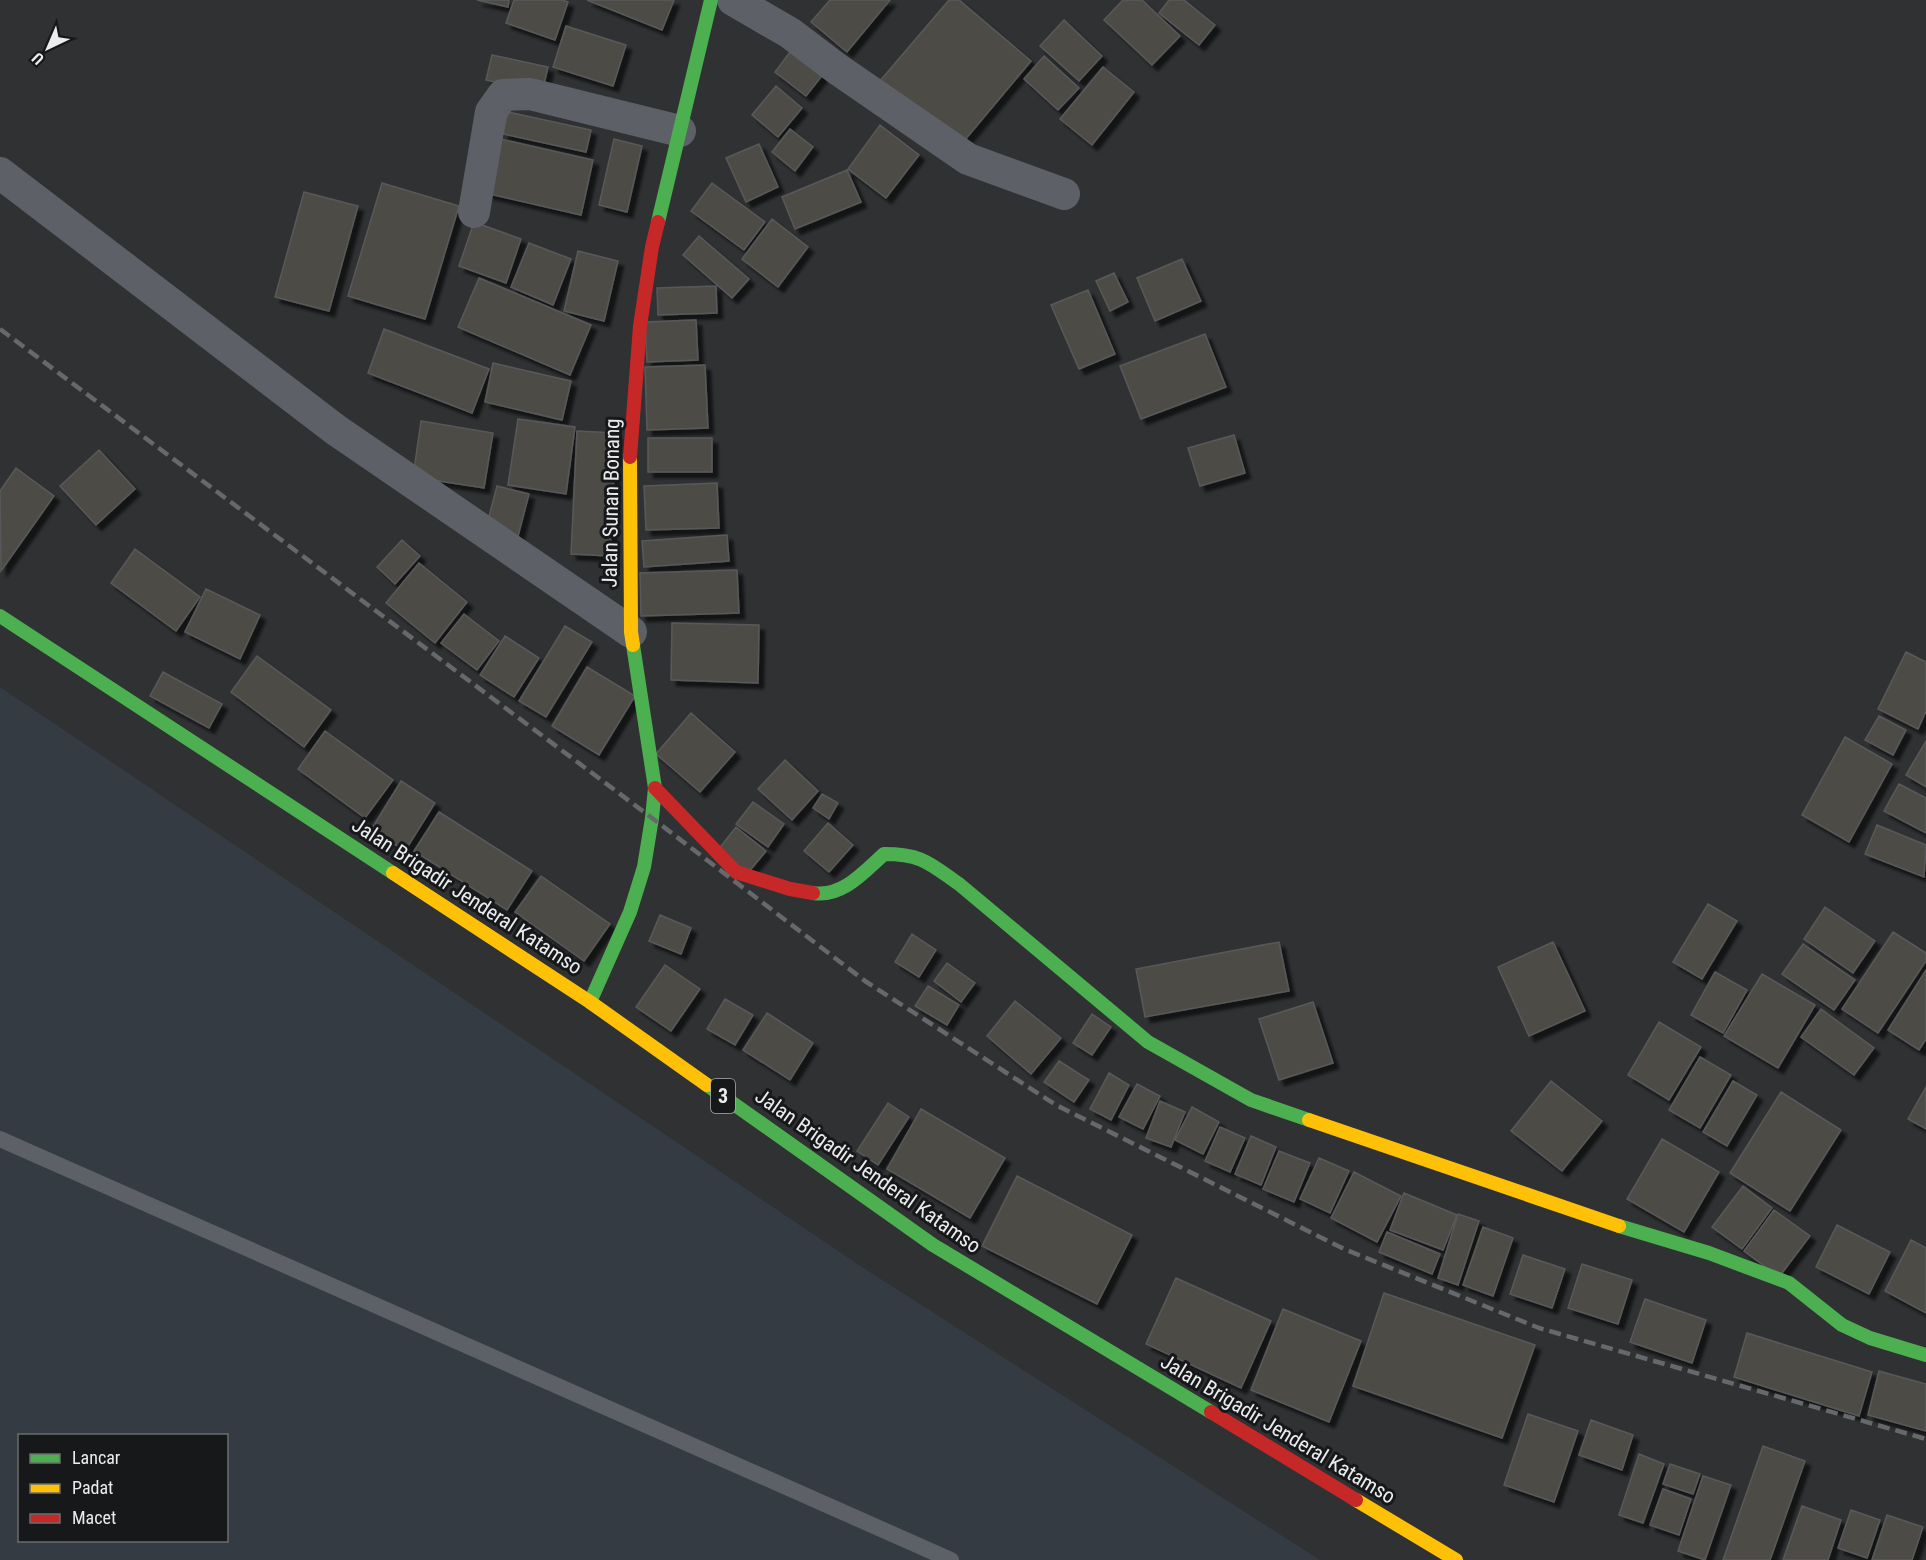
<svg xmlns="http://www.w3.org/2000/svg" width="1926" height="1560" viewBox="0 0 1926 1560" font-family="'Roboto Condensed',sans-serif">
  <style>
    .built { fill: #353b42; fill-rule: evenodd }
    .building { fill: #4e4c44; stroke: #59595a; stroke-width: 1.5; filter: url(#shadow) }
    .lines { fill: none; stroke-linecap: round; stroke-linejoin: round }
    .lane { stroke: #5d6167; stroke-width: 16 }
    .street { stroke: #5d6167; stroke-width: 32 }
    .fast { stroke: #4caf50; stroke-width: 14 }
    .slow { stroke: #ffc107; stroke-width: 14 }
    .jam { stroke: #c62828; stroke-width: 14 }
    .rail { stroke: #66696c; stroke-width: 4.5; stroke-dasharray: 12 6; stroke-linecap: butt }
    .labels { text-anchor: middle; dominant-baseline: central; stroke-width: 6; stroke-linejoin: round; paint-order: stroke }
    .shield { fill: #17181a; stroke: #abacae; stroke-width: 1.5 }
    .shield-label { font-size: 20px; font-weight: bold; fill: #eaecee }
    .street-label { font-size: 21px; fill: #eaecee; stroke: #17181a }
  </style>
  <defs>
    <filter id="shadow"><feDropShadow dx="5.5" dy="5.5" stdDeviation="1.5" flood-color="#0009"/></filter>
  </defs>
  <rect width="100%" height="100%" fill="#2f3133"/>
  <path class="built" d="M0,687L862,1267L1320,1560H0ZM20,1436H226V1540H20Z"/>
  <path class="building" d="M477,0H509L508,7Z
    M514,0H562L568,2L555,40L506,23Z
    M587,0H674L662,30Z
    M830,0H890L847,52L811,22Z
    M949,0H959L1031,61L959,147L880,81Z
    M1123,0H1142L1180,36L1152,65L1104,20Z
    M1169,0H1184L1215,25L1199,45L1159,13Z
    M1064,20L1102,56L1079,81L1040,46Z
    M566,26L626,45L613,86L553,67Z
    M793,48L825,72L806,96L775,72Z
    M492,55L548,67L542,93L486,80Z
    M1044,56L1079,88L1058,110L1024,79Z
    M1103,67L1134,92L1092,145L1060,119Z
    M776,86L802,108L778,137L752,115Z
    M508,112L591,130L586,152L503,134Z
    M880,125L919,155L886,198L848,169Z
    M790,129L813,147L795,171L772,152Z
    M496,138L593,160L581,215L485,193Z
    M614,139L642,146L627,212L599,205Z
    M759,144L778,187L746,202L726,158Z
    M847,170L861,202L795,229L782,197Z
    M382,183L459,206L425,319L348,296Z
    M712,183L765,222L744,250L691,211Z
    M304,192L358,206L329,311L275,297Z
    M772,219L808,247L778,287L742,259Z
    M474,222L521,239L506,283L459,266Z
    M699,236L749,279L732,298L683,255Z
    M529,243L571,259L553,305L511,287Z
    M578,251L618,261L604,321L564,311Z
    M1182,259L1201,301L1155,321L1137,278Z
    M1114,273L1128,302L1110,311L1096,281Z
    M479,278L591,325L570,375L458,327Z
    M716,286L717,313L658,315L657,288Z
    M1088,290L1115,354L1079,369L1051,305Z
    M696,320L698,360L647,362L645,322Z
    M384,329L489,369L472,413L368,373Z
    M1205,334L1226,387L1141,419L1120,366Z
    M493,363L571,381L562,420L485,402Z
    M705,365L708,428L647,430L645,367Z
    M518,419L575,427L566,494L508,485Z
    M421,421L493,433L484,488L413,477Z
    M577,431L616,433L610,556L571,554Z
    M1234,435L1245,473L1200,486L1188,448Z
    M648,438H712V472H648Z
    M99,450L135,489L96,525L60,486Z
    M16,468L54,496L1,571L0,491Z
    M717,483L719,528L646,530L644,486Z
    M497,486L529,494L518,536L486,528Z
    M727,535L729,561L644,567L642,541Z
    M402,540L420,556L395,584L377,567Z
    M135,549L200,597L176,631L111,583Z
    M419,563L467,602L435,643L386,603Z
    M737,570L739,613L641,616L640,573Z
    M206,589L260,615L240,659L185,632Z
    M464,614L499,641L477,670L441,643Z
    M672,623L759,625L758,683L671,680Z
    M565,626L592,642L546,717L519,701Z
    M505,636L539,658L514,697L480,675Z
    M1906,652L1926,662V711L1918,729L1878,709Z
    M257,656L331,710L304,747L231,692Z
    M587,667L635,696L599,755L552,726Z
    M163,672L222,704L209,728L150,696Z
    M691,713L735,752L700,792L656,754Z
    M1879,716L1906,730L1893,755L1865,740Z
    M325,731L393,780L365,818L298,769Z
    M1845,737L1892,764L1849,842L1802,815Z
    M1926,741V787L1906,775Z
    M785,760L818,791L792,820L758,789Z
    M401,781L435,803L405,851L371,830Z
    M1899,784L1926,798V833L1884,811Z
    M822,794L838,803L829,819L813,808Z
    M753,802L784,824L768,847L736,824Z
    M439,812L532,871L507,910L414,851Z
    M828,823L853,845L829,872L804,851Z
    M1877,825L1926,845L1924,877L1865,854Z
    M736,827L766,851L747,874L717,851Z
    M541,876L610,924L584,961L515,912Z
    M1708,904L1737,921L1702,979L1673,962Z
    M1825,907L1875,941L1853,973L1804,939Z
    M660,915L691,928L681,954L649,941Z
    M1893,932L1926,953V961L1878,1033L1842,1009Z
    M912,934L936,950L919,977L895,962Z
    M1279,942L1289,991L1145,1017L1136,969Z
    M1553,942L1585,1011L1529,1036L1498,967Z
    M1803,944L1855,980L1834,1010L1782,974Z
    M947,963L975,983L961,1002L934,981Z
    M665,965L700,989L671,1031L636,1007Z
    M1926,970V1039L1919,1050L1888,1030Z
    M1715,972L1747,990L1723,1033L1691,1015Z
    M1762,974L1815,1005L1778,1068L1724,1036Z
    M928,986L959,1005L947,1025L915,1006Z
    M725,999L753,1015L735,1045L707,1029Z
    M1015,1001L1061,1038L1031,1074L987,1036Z
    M1313,1002L1333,1063L1279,1080L1259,1019Z
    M1821,1009L1874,1048L1854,1075L1801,1037Z
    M767,1013L813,1043L790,1080L743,1050Z
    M1092,1014L1111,1027L1092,1055L1073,1043Z
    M1659,1022L1701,1047L1669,1100L1628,1075Z
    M1700,1057L1731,1075L1700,1128L1669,1110Z
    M1059,1061L1089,1080L1074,1102L1044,1082Z
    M1109,1073L1129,1085L1111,1120L1090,1109Z
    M1551,1081L1602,1121L1562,1171L1511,1131Z
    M1733,1081L1757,1095L1727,1146L1703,1132Z
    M1137,1084L1160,1096L1143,1129L1119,1117Z
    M1926,1087V1129L1908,1119Z
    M1781,1092L1841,1130L1790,1211L1730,1173Z
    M1160,1101L1185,1112L1171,1147L1146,1138Z
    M888,1103L909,1117L878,1165L857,1151Z
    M1192,1107L1219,1122L1203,1154L1175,1140Z
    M921,1109L1005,1158L970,1218L887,1169Z
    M1220,1127L1245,1138L1230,1172L1205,1161Z
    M1251,1136L1276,1147L1261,1185L1235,1174Z
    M1662,1139L1719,1172L1684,1232L1627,1199Z
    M1279,1151L1310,1163L1294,1202L1263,1189Z
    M1319,1158L1349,1171L1330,1213L1300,1199Z
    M1354,1172L1401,1196L1377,1242L1331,1218Z
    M1017,1176L1132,1235L1097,1304L982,1246Z
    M1743,1186L1772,1208L1742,1249L1712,1227Z
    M1404,1193L1457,1215L1443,1250L1390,1230Z
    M1774,1210L1810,1236L1779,1277L1744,1251Z
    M1458,1214L1479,1221L1458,1285L1438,1278Z
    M1837,1225L1890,1252L1869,1294L1816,1267Z
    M1483,1227L1513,1238L1493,1296L1463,1285Z
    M1387,1232L1440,1254L1432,1274L1379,1252Z
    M1911,1240L1926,1248V1313L1885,1291Z
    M1523,1255L1565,1269L1552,1308L1510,1294Z
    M1582,1264L1632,1280L1618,1324L1568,1308Z
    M1176,1278L1271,1321L1241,1388L1146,1344Z
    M1384,1293L1535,1345L1502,1438L1353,1386Z
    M1645,1299L1706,1320L1692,1363L1630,1342Z
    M1283,1309L1361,1341L1329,1422L1251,1390Z
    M1747,1333L1872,1372L1859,1416L1734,1377Z
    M1879,1371L1926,1384V1431L1868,1415Z
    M1528,1414L1578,1431L1554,1502L1504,1485Z
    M1591,1420L1633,1435L1622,1470L1579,1455Z
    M1763,1446L1805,1461L1770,1560H1723Z
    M1639,1454L1664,1464L1643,1523L1619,1515Z
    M1670,1464L1700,1474L1693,1494L1663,1484Z
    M1703,1476L1731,1485L1705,1560L1678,1551Z
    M1663,1489L1691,1499L1679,1535L1650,1525Z
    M1802,1506L1841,1520L1828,1560H1783Z
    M1851,1510L1880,1520L1867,1558L1838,1548Z
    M1887,1515L1923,1527L1912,1560H1872Z"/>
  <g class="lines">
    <path class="lane" d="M0,1139L951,1560"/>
    <path class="street" d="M733,0L790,33L836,68L968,159L1064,194
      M0,173L336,430L631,632
      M474,212L491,112L503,95L530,94L680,131"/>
    <path class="fast" d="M658,222L711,0
      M0,616L393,873
      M813,893C842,898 864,872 884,854C922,854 929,863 959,884L1148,1042L1251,1100L1309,1120
      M590,1002L630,912L644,867L652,818L655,788L633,645
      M707,1085L933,1245L1211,1412
      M1619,1226L1709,1253L1789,1283L1842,1325L1870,1338L1926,1355"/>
    <path class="slow" d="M630,457L631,632L633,645
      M393,873L590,1002L707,1085
      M1309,1120L1619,1226
      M1356,1500L1456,1560"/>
    <path class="jam" d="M630,457L640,326L652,247L658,222
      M655,788L736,872L790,889L813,893
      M1211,1412L1356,1500"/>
    <path class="rail" d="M0,329L652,818L865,981L1056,1105L1344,1249L1539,1328L1926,1439"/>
  </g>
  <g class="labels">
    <rect class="shield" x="711" y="1079" width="24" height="34" rx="4.5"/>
    <g class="shield-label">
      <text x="723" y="1096">3</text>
    </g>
    <g class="street-label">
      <text transform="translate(611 503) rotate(-89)">Jalan Sunan Bonang</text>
      <text transform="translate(467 896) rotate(33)">Jalan Brigadir Jenderal Katamso</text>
      <text transform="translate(868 1171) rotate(35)">Jalan Brigadir Jenderal Katamso</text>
      <text transform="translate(1278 1429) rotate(31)">Jalan Brigadir Jenderal Katamso</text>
    </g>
  </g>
  <rect x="18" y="1434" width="210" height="108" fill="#17181a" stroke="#6b6d6f" stroke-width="1.5"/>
  <rect x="30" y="1454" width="30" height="9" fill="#4caf50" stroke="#6b6d6f" stroke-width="1.5"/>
  <text x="72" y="1464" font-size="18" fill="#eaecee">Lancar</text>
  <rect x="30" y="1484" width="30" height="9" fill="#ffc107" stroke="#6b6d6f" stroke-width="1.5"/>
  <text x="72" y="1494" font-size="18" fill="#eaecee">Padat</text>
  <rect x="30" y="1514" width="30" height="9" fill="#c62828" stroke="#6b6d6f" stroke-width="1.5"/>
  <text x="72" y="1524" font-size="18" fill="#eaecee">Macet</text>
  <g transform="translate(48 48) rotate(224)" stroke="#17181a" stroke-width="4.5" paint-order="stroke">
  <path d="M0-4.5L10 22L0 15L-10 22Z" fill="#eaecee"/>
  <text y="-9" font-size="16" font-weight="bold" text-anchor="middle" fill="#eaecee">U</text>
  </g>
</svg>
